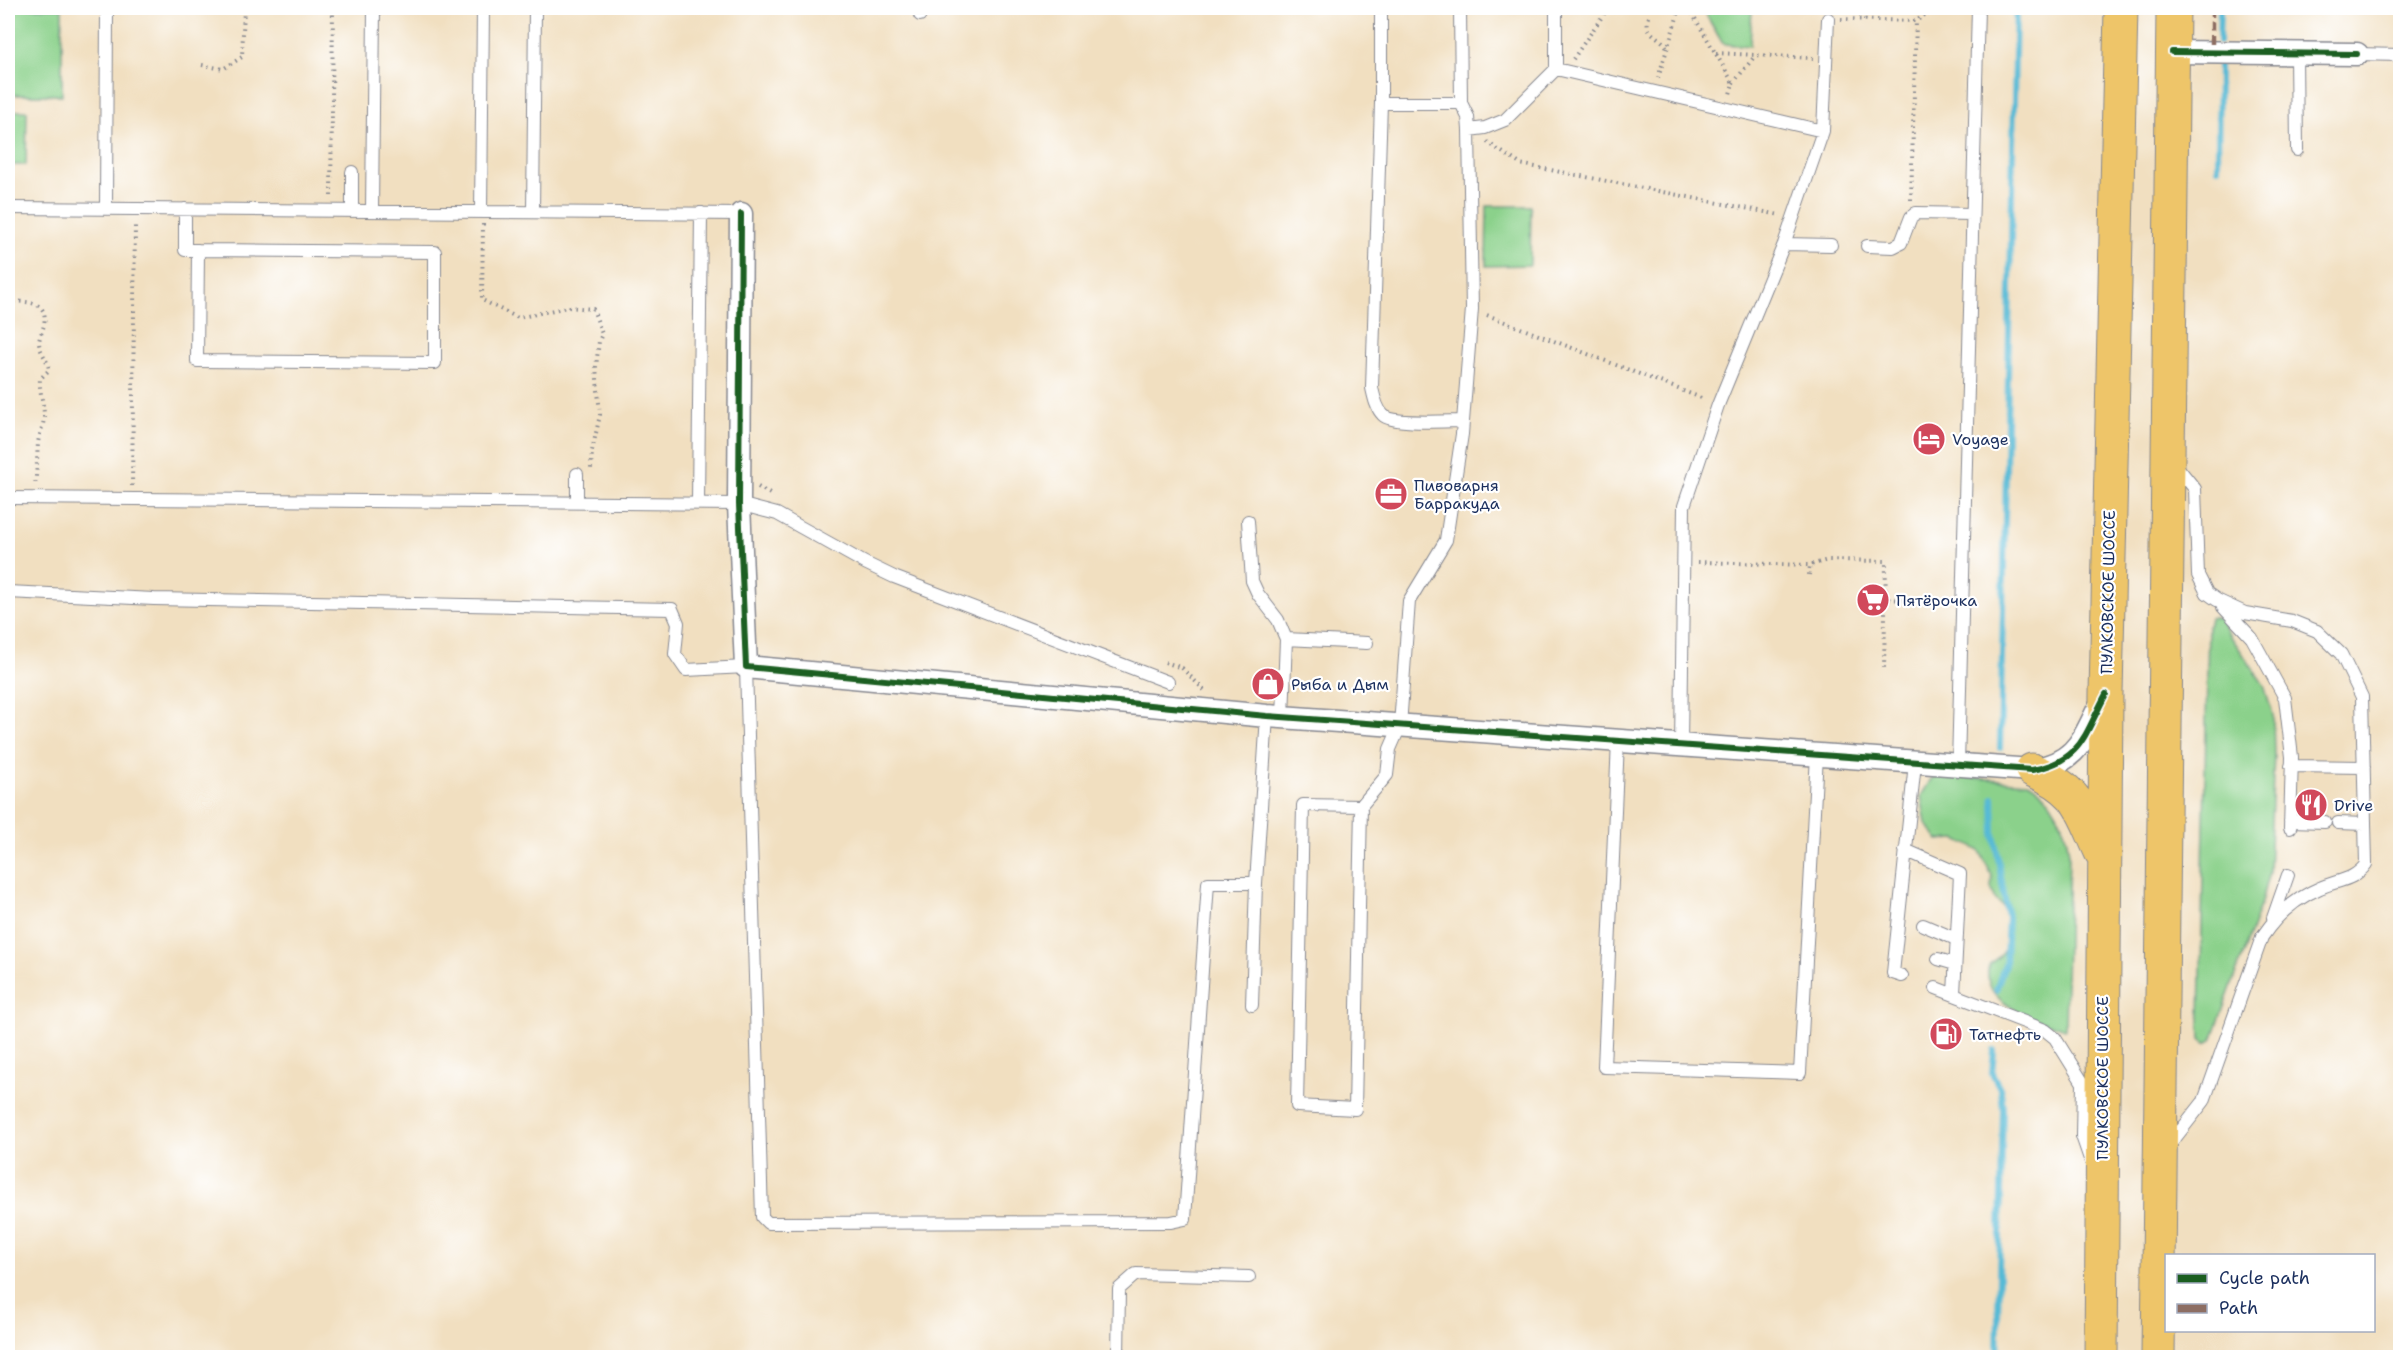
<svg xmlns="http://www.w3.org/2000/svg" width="2408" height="1365" viewBox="0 0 2408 1365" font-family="'Shantell Sans',sans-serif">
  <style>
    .green { fill: #8bd18b; stroke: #538074; stroke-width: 1.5 }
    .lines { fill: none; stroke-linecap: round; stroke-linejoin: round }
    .stream { stroke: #56bad5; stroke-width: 6 }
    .lane-casing { stroke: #86878f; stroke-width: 14 }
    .street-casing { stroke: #86878f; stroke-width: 25 }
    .highway-casing { stroke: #86878f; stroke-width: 35 }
    .path { stroke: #86878f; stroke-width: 4; stroke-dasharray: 1.5 4.5; stroke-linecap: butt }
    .lane { stroke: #fff; stroke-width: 12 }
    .street { stroke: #fff; stroke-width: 22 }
    .highway { stroke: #eec569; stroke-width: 33 }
    .quiet { stroke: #8d6e63; stroke-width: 4.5; stroke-dasharray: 9 4.5; stroke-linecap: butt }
    .cycleway-casing { stroke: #fff; stroke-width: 10 }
    .cycleway { stroke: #1b5e20; stroke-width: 6 }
    .labels { text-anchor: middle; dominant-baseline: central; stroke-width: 4.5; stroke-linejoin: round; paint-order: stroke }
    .poi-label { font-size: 16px; fill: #1b2f5e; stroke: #fff; text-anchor: start }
    .street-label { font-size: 16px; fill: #1b2f5e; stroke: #fff }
  </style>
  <rect width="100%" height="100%" fill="#fff"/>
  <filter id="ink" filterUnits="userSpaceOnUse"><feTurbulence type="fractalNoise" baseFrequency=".0167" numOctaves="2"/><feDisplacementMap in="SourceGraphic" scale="12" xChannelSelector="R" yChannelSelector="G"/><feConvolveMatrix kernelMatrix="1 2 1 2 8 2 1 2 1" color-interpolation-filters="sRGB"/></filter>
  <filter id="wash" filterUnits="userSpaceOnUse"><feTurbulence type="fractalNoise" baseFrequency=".008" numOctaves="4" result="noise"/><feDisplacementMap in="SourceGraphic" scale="24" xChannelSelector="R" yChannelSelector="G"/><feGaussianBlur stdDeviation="1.35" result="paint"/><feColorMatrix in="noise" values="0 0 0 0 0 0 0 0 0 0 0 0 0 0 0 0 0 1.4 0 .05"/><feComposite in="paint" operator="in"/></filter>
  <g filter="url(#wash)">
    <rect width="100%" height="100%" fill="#f1dfc0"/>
    <path class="green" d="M8,8H62V95H8Z
      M1705,8H1752L1750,46L1723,44L1705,13Z
      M8,111H27L26,165H8Z
      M1487,206H1531L1530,265L1486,266Z
      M2213,617L2219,619L2264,685L2273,715L2274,753L2269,872L2260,906L2212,1040L2206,1043L2201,1039L2200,1022L2208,626L2210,618Z
      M1944,772L1961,777L2028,782C2053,795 2066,827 2069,853L2065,1029C2043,1021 1994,1008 1989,982C1988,977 1987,969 1990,964C1994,959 2001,957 2004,951C2011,941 2007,922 2007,910L1996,900L1991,888L1992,876L1980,851L1957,839L1938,840L1926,823L1921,796L1931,779Z"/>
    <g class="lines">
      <path class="stream" d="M2219,42L2220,8
        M2218,168L2219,62
        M2000,748L2016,8
        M1993,798L1994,834L2008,918L2006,961L1996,990
        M1994,1051L1992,1073L2001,1090L2003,1109L1997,1358"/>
    </g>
  </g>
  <g filter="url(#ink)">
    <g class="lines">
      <defs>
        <path id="lane" d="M1381,8V103H1461
          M1556,8V69L1823,131
          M920,15V8
          M2296,53L2297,150
          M2357,54L2400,55
          M1381,103L1372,388C1374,397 1376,408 1383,415C1393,425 1447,421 1463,421
          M1469,130L1485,128L1505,120L1556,69
          M8,208L741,214
          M106,209L107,8
          M185,209V250H198L435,252V363L197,361L198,250
          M352,211V172
          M372,211L374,8
          M481,212L483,8
          M533,212L535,8
          M1784,244L1831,245
          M1867,246L1893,247L1901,243L1911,217L1916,213L1972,214
          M8,498L739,504L777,514L865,563L894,577L1168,682
          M577,502V474
          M698,503L701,213
          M1248,521L1252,581L1258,594L1278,620L1286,639L1283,717
          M8,592L154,599L672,609L678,623L675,654L686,670L746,667L762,1217L768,1223L1171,1222L1185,1219L1208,883H1256
          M2223,607L2252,638L2285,698L2292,757L2290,828
          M1286,639L1367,643
          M1618,741L1604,1067L1800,1073L1817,755
          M1681,746L1684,506L1718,405L1784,244L1823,131L1828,19
          M1958,765L1978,8
          M2291,766L2364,767
          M1361,806L1303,805L1297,1106L1355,1109L1361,806L1387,775L1390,749L1400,726L1409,601L1446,540L1462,434L1472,309L1469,130L1468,117L1461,103L1460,8
          M2290,821L2325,822
          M2338,823L2365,824
          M1905,850L1960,874L1954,994
          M2273,918L2288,875
          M1923,925L1956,939
          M1938,959L1955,964
          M1902,976L1893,973L1915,763
          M1936,988L2045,1030L2055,1038L2083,1083L2082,1136L2091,1162
          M1252,1005L1256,883L1267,716
          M2168,1147L2204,1101L2262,937C2276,916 2296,898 2320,888C2337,880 2354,881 2366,864L2362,697L2341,654L2317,631L2292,621L2245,613L2217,600L2207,593L2198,575L2195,489L2174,463
          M1118,1358L1119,1289L1136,1274L1249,1277"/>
        <path id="street" d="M2172,52L2357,54
          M741,214L739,504L746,667L1267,716L2032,770C2080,762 2083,737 2104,698"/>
        <path id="highway" d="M2032,770C2080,790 2081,809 2101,852
          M2101,1358L2106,694L2121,8
          M2158,1358L2173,8"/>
      </defs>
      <use href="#lane" class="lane-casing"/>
      <use href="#street" class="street-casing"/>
      <use href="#highway" class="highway-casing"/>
      <path class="path" d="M1689,8L1733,83L1730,94
        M1606,12L1622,8
        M1649,17C1642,36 1663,35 1668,50
        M1841,19L1916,21L1935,8
        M1865,20V8
        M1716,53L1813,58
        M1573,59L1608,8
        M202,65L223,69L242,57L244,8
        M1658,78L1680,8
        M1733,83L1755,56
        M1487,142L1520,164L1780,215
        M331,196L333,8
        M1911,200L1916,21
        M483,224L482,300L518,318L567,307L593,309L602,334L599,341L596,367L600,415L592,451L591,469
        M8,301C25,302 49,300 44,324C43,331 39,337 39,343C40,353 48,359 49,370L40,379C39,392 44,403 44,416C44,426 39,434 38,443C37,457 37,471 35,485
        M1487,315L1704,399
        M132,486L135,224
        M758,487L772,495
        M1698,562L1810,565L1828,560L1886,561L1884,668
        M1809,575L1810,565
        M1877,599L1948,601
        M1165,662L1182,668L1204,690"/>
      <use href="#lane" class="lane"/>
      <use href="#street" class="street"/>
      <use href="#highway" class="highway"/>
      <path class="quiet" d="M2212,8V51"/>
      <defs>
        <path id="cycleway" d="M2172,52L2357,54
          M741,214L739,504L746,667L1267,716L2032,770C2082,761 2084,735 2106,694"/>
      </defs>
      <use href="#cycleway" class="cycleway-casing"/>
      <use href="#cycleway" class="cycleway"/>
    </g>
  </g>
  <defs>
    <symbol id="hotel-disc" viewBox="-11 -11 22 22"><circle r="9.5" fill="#d1495b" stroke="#fff"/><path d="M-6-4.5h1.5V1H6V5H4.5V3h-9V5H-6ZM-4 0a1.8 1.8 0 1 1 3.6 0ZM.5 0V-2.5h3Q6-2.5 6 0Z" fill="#fff"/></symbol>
    <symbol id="office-disc" viewBox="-11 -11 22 22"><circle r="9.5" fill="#d1495b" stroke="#fff"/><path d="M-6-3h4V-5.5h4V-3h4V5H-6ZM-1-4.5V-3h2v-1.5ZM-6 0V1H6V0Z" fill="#fff"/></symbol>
    <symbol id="supermarket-disc" viewBox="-11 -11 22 22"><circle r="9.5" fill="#d1495b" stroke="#fff"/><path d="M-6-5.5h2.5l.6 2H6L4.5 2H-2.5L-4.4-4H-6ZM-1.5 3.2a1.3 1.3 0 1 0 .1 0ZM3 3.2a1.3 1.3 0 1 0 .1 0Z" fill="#fff"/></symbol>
    <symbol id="shop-disc" viewBox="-11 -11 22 22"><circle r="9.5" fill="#d1495b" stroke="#fff"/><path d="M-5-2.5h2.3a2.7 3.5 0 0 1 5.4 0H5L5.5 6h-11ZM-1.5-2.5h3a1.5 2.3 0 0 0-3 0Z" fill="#fff"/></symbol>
    <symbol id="restaurant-disc" viewBox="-11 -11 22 22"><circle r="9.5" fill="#d1495b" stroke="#fff"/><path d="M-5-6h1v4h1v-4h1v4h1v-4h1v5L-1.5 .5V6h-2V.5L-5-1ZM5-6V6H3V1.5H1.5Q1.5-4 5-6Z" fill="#fff"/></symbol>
    <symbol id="fuel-disc" viewBox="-11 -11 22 22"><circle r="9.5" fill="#d1495b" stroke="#fff"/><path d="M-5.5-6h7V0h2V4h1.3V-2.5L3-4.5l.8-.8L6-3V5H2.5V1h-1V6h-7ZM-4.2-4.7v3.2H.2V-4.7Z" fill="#fff"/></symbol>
  </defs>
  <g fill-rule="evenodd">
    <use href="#hotel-disc" x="1910" y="420" width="38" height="38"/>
    <use href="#office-disc" x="1372" y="475" width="38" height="38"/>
    <use href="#supermarket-disc" x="1854" y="581" width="38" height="38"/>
    <use href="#shop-disc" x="1249" y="665" width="38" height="38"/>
    <use href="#restaurant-disc" x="2292" y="786" width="38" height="38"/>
    <use href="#fuel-disc" x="1927" y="1015" width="38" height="38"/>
  </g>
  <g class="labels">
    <g class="poi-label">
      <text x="1952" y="439">Voyage</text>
      <text x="1414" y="485">Пивоварня<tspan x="1414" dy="18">Барракуда</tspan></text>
      <text x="1896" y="600">Пятёрочка</text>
      <text x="1291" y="684">Рыба и Дым</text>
      <text x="2334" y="805">Drive</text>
      <text x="1969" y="1034">Татнефть</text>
    </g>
    <g class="street-label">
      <text transform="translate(2108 592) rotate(-89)">ПУЛКОВСКОЕ ШОССЕ</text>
      <text transform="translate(2102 1078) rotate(-90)">ПУЛКОВСКОЕ ШОССЕ</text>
    </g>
  </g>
  <rect width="2408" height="1365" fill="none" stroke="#fff" stroke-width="30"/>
  <rect x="2165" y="1254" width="210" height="78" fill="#ffffff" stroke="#a4acbf" stroke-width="1.5"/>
  <rect x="2177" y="1274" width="30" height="9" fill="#1b5e20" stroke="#a4acbf" stroke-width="1.5"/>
  <text x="2219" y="1284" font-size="18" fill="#1b2f5e">Cycle path</text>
  <rect x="2177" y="1304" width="30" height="9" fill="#8d6e63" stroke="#a4acbf" stroke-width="1.5"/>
  <text x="2219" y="1314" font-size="18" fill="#1b2f5e">Path</text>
</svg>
